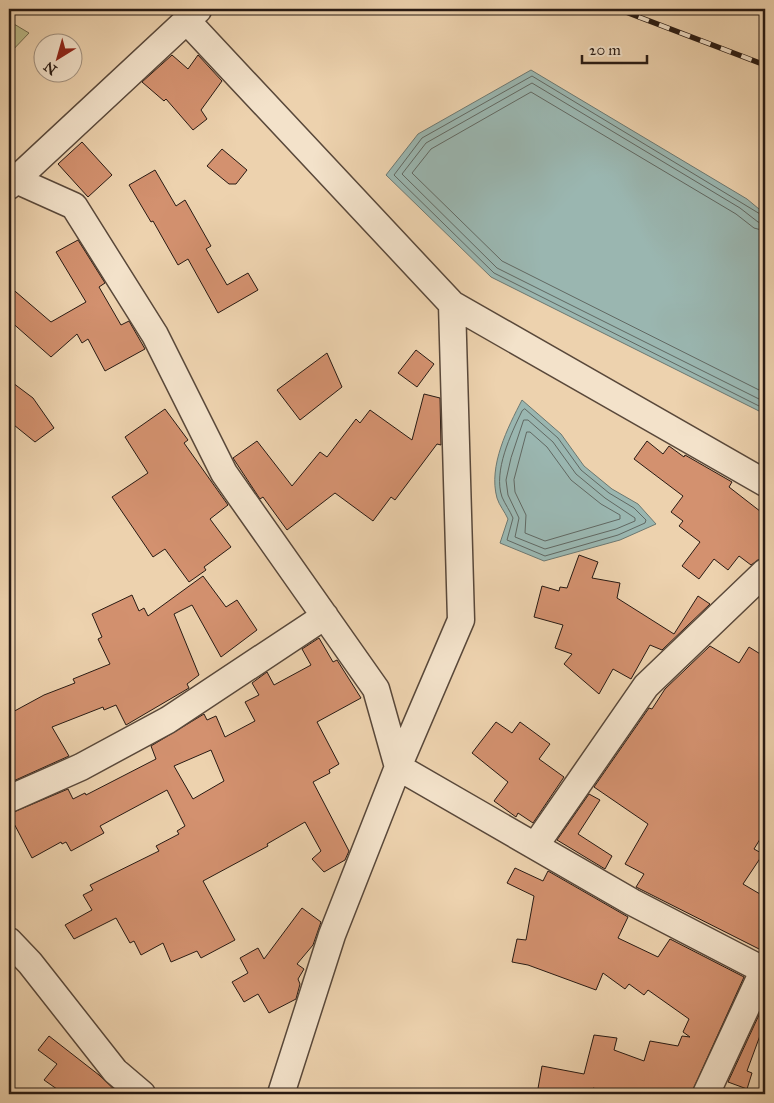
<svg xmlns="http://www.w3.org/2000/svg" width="774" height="1103" viewBox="0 0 774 1103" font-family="'IM FELL Great Primer',serif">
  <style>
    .green { fill: #bcbb88; stroke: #726a4e }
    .water { fill: #9ab6b0; stroke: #6c7871 }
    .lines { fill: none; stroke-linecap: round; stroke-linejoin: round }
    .shore { stroke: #616862; stroke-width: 1 }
    .building { fill: #d3916f; stroke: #281a13; fill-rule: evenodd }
    .street-casing { stroke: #59483a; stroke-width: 29 }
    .street { stroke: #f3e2ca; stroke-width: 26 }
    .rail-casing { stroke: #281a13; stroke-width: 5.5 }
    .rail { stroke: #f3e2ca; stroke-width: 4; stroke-dasharray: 11; stroke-linecap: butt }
  </style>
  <rect width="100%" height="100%" fill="#edd2ae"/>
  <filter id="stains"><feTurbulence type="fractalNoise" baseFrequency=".004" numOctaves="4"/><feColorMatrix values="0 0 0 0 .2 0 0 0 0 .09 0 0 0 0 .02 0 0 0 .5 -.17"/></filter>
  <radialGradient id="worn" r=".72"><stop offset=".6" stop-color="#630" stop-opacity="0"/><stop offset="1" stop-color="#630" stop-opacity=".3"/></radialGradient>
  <path class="green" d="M9,21L29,33L9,54Z"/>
  <path class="water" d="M531,70L747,199L765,214V414L491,277L386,175L418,134Z
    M522,400L561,434L584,466L612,489L638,504L656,524L620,540L544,561L500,543L508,519C505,512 499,505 497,498C488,466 508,427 522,400Z"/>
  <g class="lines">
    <path class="shore" d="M765,217L532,76L422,138L394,175L494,273L765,409
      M765,224L758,222L740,208L532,83L426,143L402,174L497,268L765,402
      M765,231L754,228L736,214L531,92L431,149L412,173L502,261L765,393
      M525,409L558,438L581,470L609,493L634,508L646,520L645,523L618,535L545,556L507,540L513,518C510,511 505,504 502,497C493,471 511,434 522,411Z
      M524,420H528L553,442L576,474L605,498L635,518V521L616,529L545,549L515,537L519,518L508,495L506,480L511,458Z
      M527,432H530L547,447L571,480L601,504L620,515V519L545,541L525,533L526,515L515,492L514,480Z"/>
  </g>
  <path class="building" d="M172,55L188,69L198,55L222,81L201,110L207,119L193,130L166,99L164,101L142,82Z
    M82,142L112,175L88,197L58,164Z
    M222,149L247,170L236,184H229L207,166Z
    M155,170L176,206L185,200L211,246L206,249L227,285L248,273L258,290L218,313L188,259L178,265L153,221L151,222L129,185Z
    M78,240L105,283L99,287L121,325L129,321L145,349L105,371L88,339L82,343L77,334L51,357L9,320V286L51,322L86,302L56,252Z
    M416,350L434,364L417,387L398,373Z
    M327,353L342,387L300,420L277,390Z
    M9,380L33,398L54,428L35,442L9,421Z
    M424,394L440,398L441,445L437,444L395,500L391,497L373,521L335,493L287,530L263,497L260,499L233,458L257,441L292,486L320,452L327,457L356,419L360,423L370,410L412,440Z
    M165,409L188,440L184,443L228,505L210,519L231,547L204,567L206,570L189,582L165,549L153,557L112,497L148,473L125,437Z
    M647,441L663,454L669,446L684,457L685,455L732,482L729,487L765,515V557L761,558L751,565L739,556L728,570L714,559L699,579L682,566L700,542L679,526L683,521L671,512L683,496L634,459Z
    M579,555L598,562L592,578L620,583L617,598L674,634L698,596L710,604L662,650L650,645L631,679L613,669L599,694L564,664L572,654L555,648L563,625L534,617L542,586L559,591L560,587L567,588Z
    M203,576L226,607L237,600L257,630L221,657L192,605L174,614L199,675L187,684L189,688L126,725L116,705L104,710L103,707L52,727L69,756L9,783V714L44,695L75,683L73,679L110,664L98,639L102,637L92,614L132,595L139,611L144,608L148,616Z
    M319,638L333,662L337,660L361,698L317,722L339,764L329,770L330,773L313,782L349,851L345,860L324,872L312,859L321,851L305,822L267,844L268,846L203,881L235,940L201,958L197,951L171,962L163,943L141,955L134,941L130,943L116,918L74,939L65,925L92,910L83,895L93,890L90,885L159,851L156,846L179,834L177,831L185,826L167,790L100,826L104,833L71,851L66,842L62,844L61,842L32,858L9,814L68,789L73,799L85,793L86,795L156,759L151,746L204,714L207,720L216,716L225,737L255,721L245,702L259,695L252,683L267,672L274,685L311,665L302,649ZM211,750L224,781L193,799L174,766Z
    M710,646L739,663L749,647L765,657V831L754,849L763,854L743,884L765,897V952L636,887L644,874L625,864L648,824L594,787L649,708L652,709L665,689Z
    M496,722L512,733L520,722L550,744L539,759L564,777L533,823L518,813L516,817L494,801L508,782L472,753Z
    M589,794L600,800L578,834L612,856L605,869L557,840Z
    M515,868L543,881L548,871L628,917L618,938L658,957L670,939L744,977L691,1094H614L593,1088L591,1094H537L542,1066L584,1074L594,1035L617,1038L614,1050L644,1061L650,1041L678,1046L682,1036L690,1037L683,1032L689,1019L648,990L644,995L629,984L625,989L603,973L596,990L528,965L512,962L517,939L526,940L534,896L507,883Z
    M302,908L321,922L313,945L297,964L304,969L298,979L300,984L296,999L269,1013L258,994L244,1002L232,982L248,973L240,958L258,948L264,959Z
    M765,1002V1022L747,1071L752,1073L747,1089L728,1082Z
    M49,1036L99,1075L119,1094H64L44,1080L57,1064L38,1050Z"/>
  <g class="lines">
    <defs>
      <path id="street" d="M16,180L74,206L155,335L224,473L376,689L398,767L461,620L452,304L187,21
        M9,186L198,10
        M452,304L765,483
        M9,799L81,767L168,720L325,616
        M535,846L646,686L765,572
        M9,941L30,963L115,1071L142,1094
        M281,1094L332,935L398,767L632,902L765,971
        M706,1094L765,967"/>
    </defs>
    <use href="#street" class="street-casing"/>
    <use href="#street" class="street"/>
    <defs>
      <path id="rail" d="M618,9L765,65"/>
    </defs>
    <use href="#rail" class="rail-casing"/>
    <use href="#rail" class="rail"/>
  </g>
  <rect width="774" height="1103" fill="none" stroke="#edd2ae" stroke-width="30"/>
  <rect x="10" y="10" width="754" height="1083" fill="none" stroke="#281a13" stroke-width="2.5"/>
  <rect x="15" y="15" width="744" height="1073" fill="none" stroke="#281a13"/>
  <g transform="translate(58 58) rotate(217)"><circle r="24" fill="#f3e2ca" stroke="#a29281"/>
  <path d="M0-4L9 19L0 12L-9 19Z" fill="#8f2418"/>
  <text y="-8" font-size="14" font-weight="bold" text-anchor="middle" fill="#281a13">N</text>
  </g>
  <path d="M582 55v8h65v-8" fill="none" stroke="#281a13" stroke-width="2.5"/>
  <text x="589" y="55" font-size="15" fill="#281a13" stroke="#f3e2ca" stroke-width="4" paint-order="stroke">20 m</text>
  <rect width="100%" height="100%" filter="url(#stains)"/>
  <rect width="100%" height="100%" fill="url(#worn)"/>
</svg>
